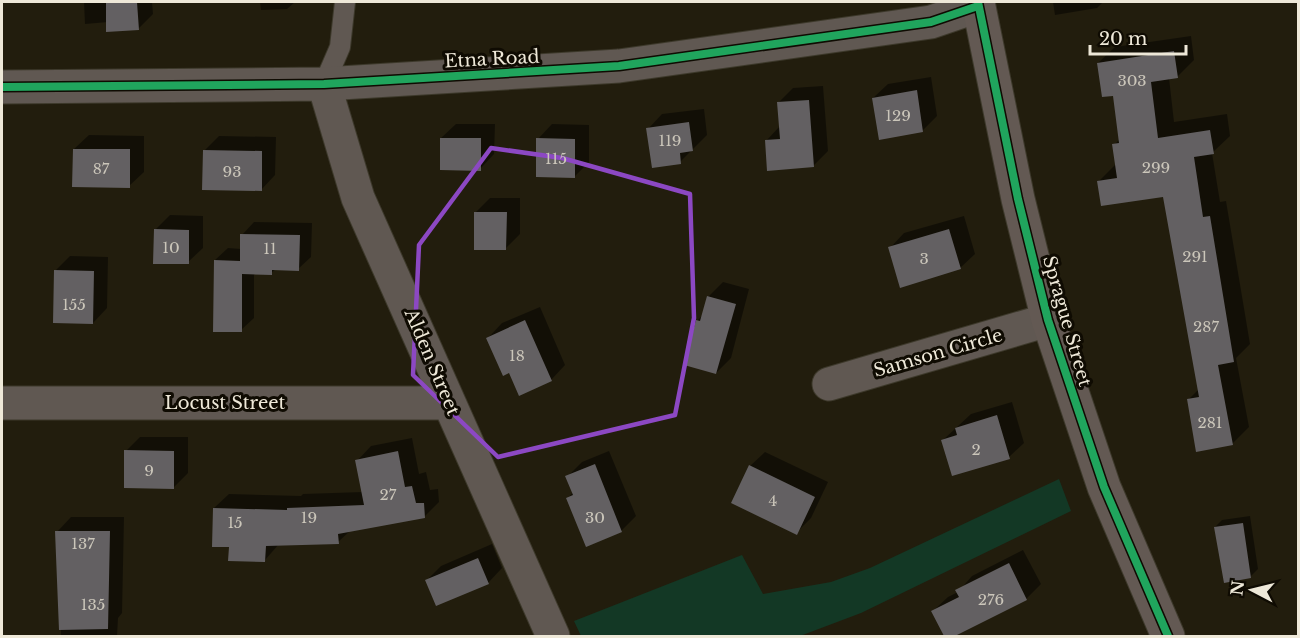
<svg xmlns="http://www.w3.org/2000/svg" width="1300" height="638" viewBox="0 0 1300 638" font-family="'Libre Baskerville',serif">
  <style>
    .green { fill: #133825 }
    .shadow { fill: #0007 }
    .building { fill: #636062 }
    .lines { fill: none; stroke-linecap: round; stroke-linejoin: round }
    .lane-casing { stroke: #3d392b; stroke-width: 22 }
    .street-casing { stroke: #3d392b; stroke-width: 35 }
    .secondary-casing { stroke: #3d392b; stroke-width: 35 }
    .lane { stroke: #605852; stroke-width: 20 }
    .street { stroke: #605852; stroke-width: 33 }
    .secondary { stroke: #635953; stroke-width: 33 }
    .cycleway-casing { stroke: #0f0b02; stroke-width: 11 }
    .cycleway { stroke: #20a55d; stroke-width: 8 }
    .marked { fill: none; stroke: #8c48c3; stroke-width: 4.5; stroke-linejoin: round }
    .labels { text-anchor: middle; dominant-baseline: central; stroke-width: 6; stroke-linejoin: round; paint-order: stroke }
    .number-label { font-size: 15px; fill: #cbc6ba }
    .street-label { font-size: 18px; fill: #eee8d8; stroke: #0f0b02 }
  </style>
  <rect width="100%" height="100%" fill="#221d0d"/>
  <path class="green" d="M1059,479L1071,511L861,613L800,636H581L574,621L742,555L763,594L831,582L870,568Z"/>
  <path class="shadow" d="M84,2H152L153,14L138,29L108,22L85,24Z
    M260,2H295L287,9L261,10Z
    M1053,2H1103L1097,8L1055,15Z
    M1191,36L1194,60L1178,76L1169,78L1174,122L1227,114L1230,136L1212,153L1220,202L1226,201L1250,344L1236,358L1249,427L1232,444L1188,400L1199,389L1164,195L1099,181L1116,164L1114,145L1120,139L1114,94L1098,63L1115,47Z
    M931,77L937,116L923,130L873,98L888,84Z
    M823,86L828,151L813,166L766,141L780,126L778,103L793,88Z
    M704,109L707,135L680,162L648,129L662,114Z
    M456,124H495L494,154L480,169L441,138Z
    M552,124L589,125V162L575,176L538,139Z
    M89,135L144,136V172L129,186L74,149Z
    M219,136L276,137L275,175L261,190L204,151Z
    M490,198H520V234L506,248L476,212Z
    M170,215L203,216V248L188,262L155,230Z
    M964,216L975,254L960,268L890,248L904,233Z
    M254,222L312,223L311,257L298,269H276L271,273H254V318L241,330L215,260L228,248L241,249L242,235Z
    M70,256L108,257L107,308L93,323L56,270Z
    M723,282L749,289L731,358L716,373L697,321L704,314L708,297Z
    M540,307L565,365L551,380L510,371L488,338L502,323Z
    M1012,402L1024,443L1009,457L943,440L971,414Z
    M140,437H188V473L173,488L126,451Z
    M412,438L419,474L426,472L430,490L438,489L439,502L425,516L350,531L338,542L279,544L265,560L230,546L214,508L229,494L301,496L303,494L363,492L357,461L371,446Z
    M609,451L636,516L621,531L568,498L573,492L567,477L582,462Z
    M765,452L828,482L811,518L796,533L750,466Z
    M1250,516L1258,569L1250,577L1215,527L1222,520Z
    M71,517H124L122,613L118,618L117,636H61L60,567L57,532Z
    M492,544L502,568L488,583L427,580L441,566Z
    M1023,550L1041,584L1026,599L952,636H946L933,611L948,597L958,592L972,576Z"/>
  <path class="building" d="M106,2H137L139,30L106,32Z
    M1174,51L1178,78L1151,82L1158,138L1210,130L1214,154L1194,157L1203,217L1210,216L1234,362L1218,365L1233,445L1196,452L1187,399L1199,397L1163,197L1101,206L1097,181L1117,178L1112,144L1119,143L1113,96L1102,97L1097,63Z
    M917,90L923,132L879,140L872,98Z
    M809,100L814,167L767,171L765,140L780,139L777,102Z
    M689,122L693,151L680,153L681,164L652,168L646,128Z
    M440,138H481V171L440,170Z
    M536,138L575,139V178L536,177Z
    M73,149H130V188L72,187Z
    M203,150L262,151V191L202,190Z
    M474,212H507L506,250H474Z
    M154,229L189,230V264H153Z
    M949,229L961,269L900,288L888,247Z
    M240,234L300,235L299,271L272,270V275L242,274V332H213L214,260L240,261Z
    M54,270L94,271L93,324L53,323Z
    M707,296L736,304L716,374L684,365L696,320L700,321Z
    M525,320L552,381L519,396L509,373L503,376L486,338Z
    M997,415L1010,459L952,476L941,440L957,435L955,428Z
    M124,450L174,451V489L124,488Z
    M398,451L405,487L412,486L416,503H424L425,518L338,534L339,544L266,546L265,562L228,561L229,547H212L213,508L287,510V508L364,505L355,460Z
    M595,464L622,532L586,547L566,498L573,495L565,476Z
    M749,465L815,497L797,535L731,503Z
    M1243,523L1251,578L1224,583L1214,527Z
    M55,531H110L108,629L59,630Z
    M478,558L489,584L436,606L425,580Z
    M1009,563L1027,600L955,636H944L931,611L959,597L955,590Z"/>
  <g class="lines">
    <defs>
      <path id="lane" d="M324,84L340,47L345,2"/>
      <path id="street" d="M324,84L358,198L553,636
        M2,87L324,84L619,66L931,22L978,6
        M829,384L1048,320
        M2,403H449"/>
      <path id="secondary" d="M978,2L1018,199L1048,320L1104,487L1168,636"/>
    </defs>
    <use href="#lane" class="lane-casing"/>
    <use href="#street" class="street-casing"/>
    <use href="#secondary" class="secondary-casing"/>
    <use href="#lane" class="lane"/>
    <use href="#street" class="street"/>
    <use href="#secondary" class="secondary"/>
    <defs>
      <path id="cycleway" d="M978,2L1018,199L1048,320L1104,487L1168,636
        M2,87L324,84L619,66L931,22L978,6"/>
    </defs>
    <use href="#cycleway" class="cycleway-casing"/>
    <use href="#cycleway" class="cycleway"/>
  </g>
  <path class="marked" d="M491,148L562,158L690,194L694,318L675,415L498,457L413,375L419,245Z"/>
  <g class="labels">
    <g class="number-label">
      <text x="1132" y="80">303</text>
      <text x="898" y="115">129</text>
      <text x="670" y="140">119</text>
      <text x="556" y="158">115</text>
      <text x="1156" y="167">299</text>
      <text x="101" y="168">87</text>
      <text x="232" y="171">93</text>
      <text x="171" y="247">10</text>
      <text x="270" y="248">11</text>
      <text x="1195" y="256">291</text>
      <text x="924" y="258">3</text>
      <text x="74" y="304">155</text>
      <text x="1206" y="326">287</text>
      <text x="517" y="355">18</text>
      <text x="1210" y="422">281</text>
      <text x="976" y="449">2</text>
      <text x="149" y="470">9</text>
      <text x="388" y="494">27</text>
      <text x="773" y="500">4</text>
      <text x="309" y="517">19</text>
      <text x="595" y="517">30</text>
      <text x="235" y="522">15</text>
      <text x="83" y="543">137</text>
      <text x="991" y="599">276</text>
      <text x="93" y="604">135</text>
    </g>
    <g class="street-label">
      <text transform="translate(492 59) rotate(-3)">Etna Road</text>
      <text transform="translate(1067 321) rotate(74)">Sprague Street</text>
      <text transform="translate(938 353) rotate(-16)">Samson Circle</text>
      <text transform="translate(432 362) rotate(67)">Alden Street</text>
      <text x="225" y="403">Locust Street</text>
    </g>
  </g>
  <rect width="1300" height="638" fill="none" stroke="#eee8d8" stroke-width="6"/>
  <g transform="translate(1252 590) rotate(277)" stroke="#0f0b02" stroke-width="4.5" paint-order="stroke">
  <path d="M0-4.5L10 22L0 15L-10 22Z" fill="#eee8d8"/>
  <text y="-9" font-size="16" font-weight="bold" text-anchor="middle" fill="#eee8d8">N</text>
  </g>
  <path d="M1090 45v9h96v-9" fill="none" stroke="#eee8d8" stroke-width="3"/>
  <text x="1099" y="45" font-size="18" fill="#eee8d8" stroke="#0f0b02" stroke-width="4.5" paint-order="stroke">20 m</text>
</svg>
